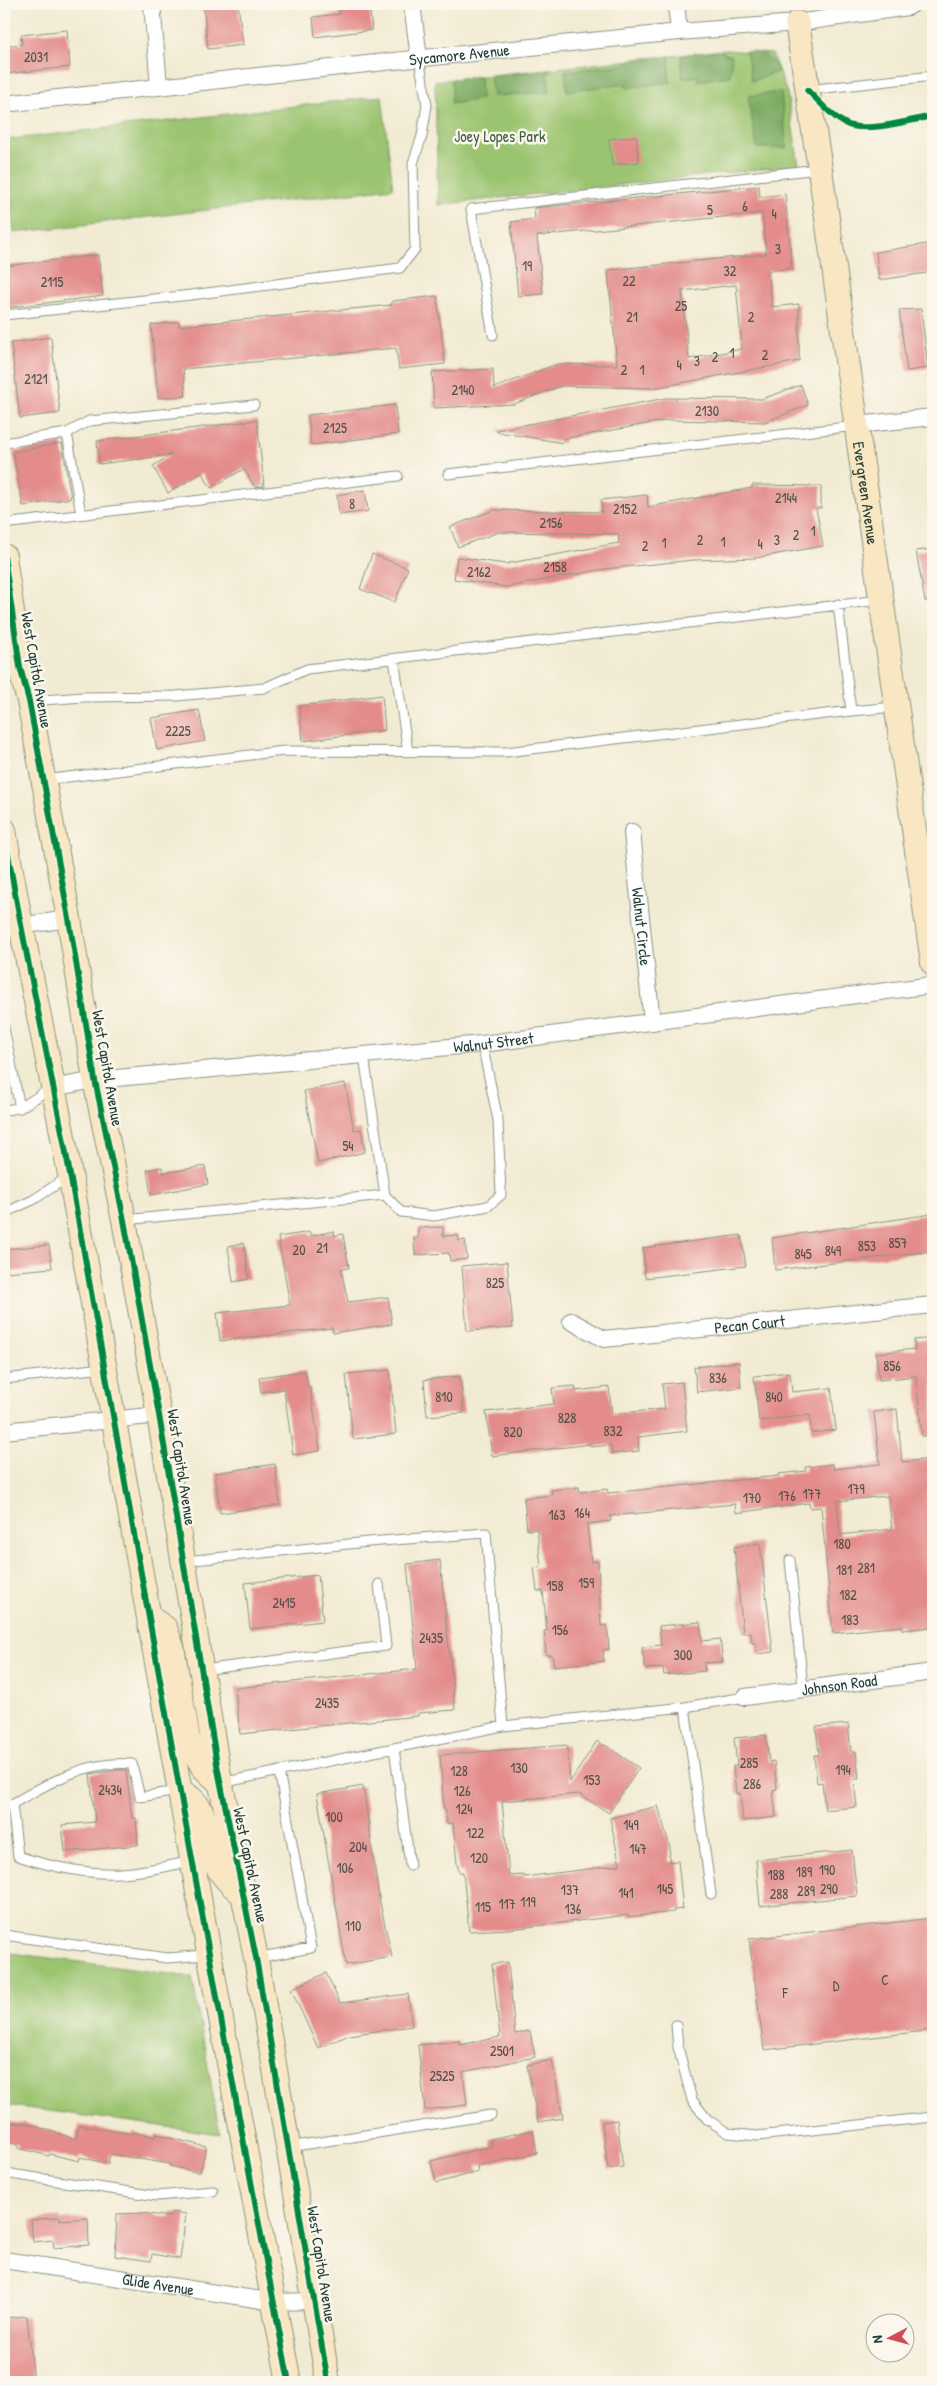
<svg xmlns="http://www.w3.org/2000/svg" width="937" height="2386" viewBox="0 0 937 2386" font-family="'Patrick Hand',sans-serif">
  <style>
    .green { fill: #9bc470; stroke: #5d8052 }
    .forest { fill: #7caa62; stroke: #4e744b }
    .building { fill: #e38c8b; fill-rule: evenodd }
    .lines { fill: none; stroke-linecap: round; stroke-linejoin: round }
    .lane-casing { stroke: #889484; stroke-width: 11 }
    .street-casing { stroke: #889484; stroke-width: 18 }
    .secondary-casing { stroke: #889484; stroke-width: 26 }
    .lane { stroke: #fff; stroke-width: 9 }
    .street { stroke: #fff; stroke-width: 16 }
    .secondary { stroke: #f9e7c3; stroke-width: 24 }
    .cycleway-casing { stroke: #fbf7ec; stroke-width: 9 }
    .cycleway { stroke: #00873e; stroke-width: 6 }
    .labels { text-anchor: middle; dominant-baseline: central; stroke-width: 5; stroke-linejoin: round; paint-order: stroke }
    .number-label { font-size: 14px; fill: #50514a }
    .street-label { font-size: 16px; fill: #1f3d34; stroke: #fbf7ec }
    .park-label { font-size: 16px; fill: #3e5f43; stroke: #fbf7ec }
  </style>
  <rect width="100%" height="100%" fill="#fbf7ec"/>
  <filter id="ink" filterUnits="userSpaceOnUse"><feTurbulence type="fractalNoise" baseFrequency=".02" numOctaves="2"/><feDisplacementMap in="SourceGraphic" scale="10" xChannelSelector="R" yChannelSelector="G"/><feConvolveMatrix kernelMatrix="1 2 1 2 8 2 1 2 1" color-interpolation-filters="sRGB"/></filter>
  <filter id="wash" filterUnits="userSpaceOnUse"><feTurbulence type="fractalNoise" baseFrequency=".0096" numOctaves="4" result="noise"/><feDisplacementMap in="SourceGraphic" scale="20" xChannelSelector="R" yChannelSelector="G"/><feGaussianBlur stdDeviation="1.12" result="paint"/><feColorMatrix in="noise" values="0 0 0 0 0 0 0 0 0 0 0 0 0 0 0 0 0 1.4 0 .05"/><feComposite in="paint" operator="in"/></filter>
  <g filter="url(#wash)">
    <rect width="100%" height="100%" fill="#f2ebd3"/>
    <path class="green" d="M727,50L772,54L787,93L799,165L438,205L435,81Z
      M382,96L393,188L14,233L5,140Z
      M4,1952L192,1977L220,2134L4,2105Z"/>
    <path class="forest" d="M723,50L722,53L732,56L730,76L697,81L699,76L683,78L681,57L688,54Z
      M746,51C764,53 769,55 779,71L752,81Z
      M670,56L669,77L671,82L627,88L626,84L567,91L565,71L622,65L633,59Z
      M548,69L550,72H547L550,92L493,96L490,77Z
      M480,76L481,99L451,104L452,79Z
      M781,92L787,148H757L748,96Z"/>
    <g id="blocks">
      <path class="building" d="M203,4H238L243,45L208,49Z
        M339,4H369L372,30L315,37L313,17L340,14Z
        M67,30L70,67L4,74V46L22,44L21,35Z
        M636,136L639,162L612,165L609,139Z
        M759,186L760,197L785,194L792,268L768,271L772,307L799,304V361L654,388L561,386L514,404L434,408L432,372L493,369L494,388L557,364L617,365L608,270L766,254L762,213L537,236L543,294L518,296L511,222L535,219L534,208ZM736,285L742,349L689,359L682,291Z
        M933,243V272L879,280L876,252Z
        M98,255L103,296L4,308V266Z
        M437,296L445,364L399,369L396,348L183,369L186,396L158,398L151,325L179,322V326L392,305V301Z
        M921,309L928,368L907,371L899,310Z
        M51,337L60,413L20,418L11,343Z
        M801,385L808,405L765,422L669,420L564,439V443L497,432V430L666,398L762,399Z
        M395,405L398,434L311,445L308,415Z
        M257,420L264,486L255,487L244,469L211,488L202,473L168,493L153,466L171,455L99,464L97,441Z
        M62,443L71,498L23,506L13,452Z
        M752,485L821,486V508H816L823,546L755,558L693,560L605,569L506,587L454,579L457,557L505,564L619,543L618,534L499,532L458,547L450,527L494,510L602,512L601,500L647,495L648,507L752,488Z
        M365,490L368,511L339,515L337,495Z
        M933,549V601H925L916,551Z
        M372,554L408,568L395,602L360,589Z
        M382,695L385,730L303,741L299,706Z
        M199,710L205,741L157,750L151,718Z
        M345,1083L354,1130L361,1129L365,1152L318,1163L304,1091Z
        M205,1166L208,1184L151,1195L147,1170L162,1167L163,1173Z
        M932,1214L933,1251L775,1270L772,1238Z
        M443,1227V1236L458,1235L459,1241L465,1240L467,1259L450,1261L449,1253L415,1255L414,1238H418V1228Z
        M334,1231L335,1236L343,1234L349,1268L341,1269L348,1302L388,1297L392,1324L333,1333L332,1328L220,1341L217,1313L290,1305L278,1237L310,1232V1236Z
        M741,1235L746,1266L645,1278L643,1248Z
        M244,1243L249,1279L233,1282L228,1246Z
        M49,1245L52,1268L6,1272L4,1249Z
        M507,1262L513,1328L467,1331L462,1266Z
        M933,1338V1436H922L916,1376L879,1380L876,1353L915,1349L914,1340Z
        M739,1362L741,1387L697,1392L694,1367Z
        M390,1370L396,1434L353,1439L346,1374Z
        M305,1371L308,1387H310L320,1451L293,1455L284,1389L261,1392L259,1377Z
        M790,1372L792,1392L831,1388L836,1430L811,1433L810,1415L759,1421L754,1376Z
        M460,1376L464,1413L427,1416L424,1380Z
        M682,1382L687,1431L638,1437L639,1451L612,1454L611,1445L591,1447V1444L492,1456L486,1412L554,1404L552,1388L575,1386L576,1391L609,1387L612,1414L665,1409L662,1384Z
        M897,1409L902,1462L933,1459V1627L902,1630V1626L833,1633L821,1507L810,1508L809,1503L736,1513L735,1504L610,1516L611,1521L587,1524L591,1562L598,1561L601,1626L607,1625L609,1649L603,1650L604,1661L554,1666L552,1655H546L544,1631H547L543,1591H537L534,1568L541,1567L537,1529L527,1530L524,1498L552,1495L551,1490L579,1487L580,1492L607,1489L608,1493L779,1476L778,1474L806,1471L805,1467L833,1464L834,1469L880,1464L874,1412ZM888,1496L892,1529L840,1535L837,1501Z
        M275,1464L280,1505L220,1513L215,1473Z
        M760,1543L773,1652L757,1654L756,1643H752L751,1632L743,1633L734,1547Z
        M440,1560L455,1710L418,1713V1716L240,1734L235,1688L417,1669L407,1564Z
        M318,1575L323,1621L250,1629L245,1583Z
        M700,1622L702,1641L720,1639L723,1662L704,1663L705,1671L664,1675L663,1668L645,1669L642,1647L661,1645L659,1626Z
        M848,1724L851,1752L856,1751L859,1779H854L857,1807L825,1810L822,1782L817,1783L814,1755H819L816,1727Z
        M766,1735L769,1762L774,1761L777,1789L773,1790L776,1817L743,1821L740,1793L736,1794L733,1766H737L734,1738Z
        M597,1741L604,1746L605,1745L639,1768L609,1813L579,1794L502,1801L509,1876L524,1875V1877L620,1865L610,1818L658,1806L670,1847L669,1862L678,1861L683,1909L674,1910V1912L628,1917V1915L510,1929L469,1931L463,1872H459L457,1863L453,1823L447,1824L446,1810H444L440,1755L567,1745L570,1782Z
        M116,1770H126L132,1818H136L138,1845L65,1852L62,1825L95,1822L90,1774Z
        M363,1786L379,1898L392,1957L346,1965L317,1794Z
        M852,1850L857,1896L760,1906L756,1860Z
        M933,1918V2030L764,2050L749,1939Z
        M508,1962L515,2034L530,2031L535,2057L463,2072L467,2105L425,2110L418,2045L459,2041L460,2045L500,2037L492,1964Z
        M326,1973L340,2003L408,1994L412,2026L349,2035L318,2048L291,1989Z
        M552,2060L563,2118L538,2122L527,2065Z
        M617,2120L623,2167L608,2169L602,2122Z
        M4,2121L22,2124V2122L76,2139L79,2125L133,2134V2132L155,2137L156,2134L206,2147L200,2172H197L169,2166L170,2164L110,2154L108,2164L80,2157L79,2161L50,2154L49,2156L18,2148V2144L4,2141Z
        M533,2130L537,2153L477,2166L478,2172L436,2183L431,2161L492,2146L490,2139Z
        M171,2212L186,2214L180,2259L152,2254L151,2261L115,2256L117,2214L143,2213L170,2217Z
        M60,2217V2220L88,2218L89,2245L54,2248L53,2240L33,2242L31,2220Z
        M27,2316L34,2382H4V2318Z"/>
    </g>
  </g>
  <g filter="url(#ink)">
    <use href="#blocks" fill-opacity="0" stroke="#889484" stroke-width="1"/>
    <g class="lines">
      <defs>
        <path id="lane" d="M807,90L933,76
          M4,315L191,295L400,268L415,249L413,163L422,136L427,105L419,58
          M493,335L471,209L818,169
          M67,433L89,421L254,405
          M4,443L67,433L81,514
          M448,474L855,426
          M4,524L398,476
          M394,659L408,752
          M29,701L84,697L176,696L264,688L307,669L880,600
          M851,711L895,707
          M43,780L284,751L506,752L851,711L838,604
          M4,1028L20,1108
          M4,1110L20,1108L51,1088
          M385,1195L401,1212L434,1216L488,1206L501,1195L498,1120L482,1044
          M4,1213L33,1200L68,1177
          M124,1220L385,1195L364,1056
          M4,1379L103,1368
          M790,1560L803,1687
          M185,1561L368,1542L486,1533L503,1726L394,1748
          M202,1670L386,1646L379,1584
          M685,1707L745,1697
          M503,1726L685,1707L711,1894
          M221,1783L394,1748L410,1865
          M178,1791L140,1797L132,1764C87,1760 50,1782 12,1804L18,1856C51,1867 97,1877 132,1872C152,1870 173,1865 193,1861
          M4,1935L167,1958L207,1955
          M256,1958L311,1948L279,1771
          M676,2025L678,2047L692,2100L707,2119L728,2133L757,2136L933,2117
          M289,2147L491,2115
          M4,2173L157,2196L213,2191"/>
        <g id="street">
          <path d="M152,4L159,86"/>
          <path d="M412,4L419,58"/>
          <path d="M676,4L679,32"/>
          <path id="s1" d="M4,104L394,61L679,32L797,23L908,7L913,4"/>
          <path d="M857,425L933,417"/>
          <path id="s2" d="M632,832L652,1022"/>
          <path d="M4,928L69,919"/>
          <path id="s3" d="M52,1088L95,1080L482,1044L933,985"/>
          <path id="s4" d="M571,1321L604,1339L933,1305"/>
          <path d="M4,1431L159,1415"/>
          <path id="s5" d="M745,1697L933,1672"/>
          <path id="s6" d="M4,2260L274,2302L313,2301"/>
        </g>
        <g id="secondary">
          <path id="s7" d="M797,23L820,169L933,963"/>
          <path d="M4,556L20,667L29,701L69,919L95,1080L124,1220L159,1415L218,1770L256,1958L328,2382"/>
          <path d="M4,830C23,947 50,1063 71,1180C143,1581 212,1982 289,2382"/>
          <path d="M150,1618L165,1628L172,1647L188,1739L203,1767L220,1783"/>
          <path d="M180,1791C213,1808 201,1832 214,1860C220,1874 232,1886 244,1895"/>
        </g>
      </defs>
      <use href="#lane" class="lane-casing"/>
      <use href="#street" class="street-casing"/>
      <use href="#secondary" class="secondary-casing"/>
      <use href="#lane" class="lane"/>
      <use href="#street" class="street"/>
      <use href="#secondary" class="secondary"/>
      <defs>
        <path id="cycleway" d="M807,90C818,100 837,123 852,126C874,131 911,120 933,116
          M4,556L20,667L29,701L69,919L95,1080L124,1220L159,1415L218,1770L256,1958L328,2382
          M4,830C23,947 50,1063 71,1180C143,1581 212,1982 289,2382"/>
      </defs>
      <use href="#cycleway" class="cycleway-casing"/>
      <use href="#cycleway" class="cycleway"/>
    </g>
  </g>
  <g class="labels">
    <g class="number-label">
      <text x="36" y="56">2031</text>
      <text x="745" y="205">6</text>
      <text x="710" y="209">5</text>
      <text x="774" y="213">4</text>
      <text x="778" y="248">3</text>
      <text x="527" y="265">19</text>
      <text x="730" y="270">32</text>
      <text x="629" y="280">22</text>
      <text x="52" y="281">2115</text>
      <text x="681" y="305">25</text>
      <text x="632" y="316">21</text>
      <text x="751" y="316">2</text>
      <text x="732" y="352">1</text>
      <text x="765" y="354">2</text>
      <text x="715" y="356">2</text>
      <text x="697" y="360">3</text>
      <text x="679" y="364">4</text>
      <text x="624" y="369">2</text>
      <text x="642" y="369">1</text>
      <text x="36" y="378">2121</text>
      <text x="463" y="389">2140</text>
      <text x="707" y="410">2130</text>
      <text x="335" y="427">2125</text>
      <text x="786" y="497">2144</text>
      <text x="352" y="503">8</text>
      <text x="625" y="508">2152</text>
      <text x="551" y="522">2156</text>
      <text x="813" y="530">1</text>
      <text x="796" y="534">2</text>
      <text x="700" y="539">2</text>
      <text x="777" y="539">3</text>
      <text x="723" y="541">1</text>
      <text x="664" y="542">1</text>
      <text x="760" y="543">4</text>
      <text x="645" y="545">2</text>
      <text x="555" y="566">2158</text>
      <text x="479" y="571">2162</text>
      <text x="178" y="730">2225</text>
      <text x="348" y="1145">54</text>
      <text x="898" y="1242">857</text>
      <text x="867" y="1245">853</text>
      <text x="322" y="1247">21</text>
      <text x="299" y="1249">20</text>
      <text x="833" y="1250">849</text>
      <text x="803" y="1253">845</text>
      <text x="495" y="1282">825</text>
      <text x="892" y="1365">856</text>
      <text x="718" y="1377">836</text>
      <text x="444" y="1396">810</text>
      <text x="774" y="1396">840</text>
      <text x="567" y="1417">828</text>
      <text x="613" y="1430">832</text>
      <text x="513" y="1431">820</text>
      <text x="856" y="1488">179</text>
      <text x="812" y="1493">177</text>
      <text x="787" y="1495">176</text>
      <text x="752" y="1497">170</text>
      <text x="582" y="1512">164</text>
      <text x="557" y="1514">163</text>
      <text x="842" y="1543">180</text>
      <text x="866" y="1567">281</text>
      <text x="844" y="1569">181</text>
      <text x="586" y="1582">159</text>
      <text x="555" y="1585">158</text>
      <text x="848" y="1594">182</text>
      <text x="284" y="1602">2415</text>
      <text x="850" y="1619">183</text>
      <text x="560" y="1629">156</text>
      <text x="431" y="1637">2435</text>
      <text x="683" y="1654">300</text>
      <text x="327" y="1702">2435</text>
      <text x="749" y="1762">285</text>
      <text x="519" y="1767">130</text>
      <text x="843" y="1769">194</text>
      <text x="459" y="1770">128</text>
      <text x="592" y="1779">153</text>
      <text x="752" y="1783">286</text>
      <text x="110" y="1789">2434</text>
      <text x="462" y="1790">126</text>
      <text x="464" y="1808">124</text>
      <text x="334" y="1816">100</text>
      <text x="631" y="1824">149</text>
      <text x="475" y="1832">122</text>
      <text x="358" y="1846">204</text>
      <text x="638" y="1848">147</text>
      <text x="479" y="1857">120</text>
      <text x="345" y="1867">106</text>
      <text x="827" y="1869">190</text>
      <text x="804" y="1871">189</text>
      <text x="776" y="1874">188</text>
      <text x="665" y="1888">145</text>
      <text x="829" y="1888">290</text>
      <text x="570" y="1889">137</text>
      <text x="806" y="1890">289</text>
      <text x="626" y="1892">141</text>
      <text x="779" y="1893">288</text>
      <text x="528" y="1901">119</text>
      <text x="507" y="1903">117</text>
      <text x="483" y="1906">115</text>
      <text x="573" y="1908">136</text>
      <text x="353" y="1925">110</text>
      <text x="885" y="1979">C</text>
      <text x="836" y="1985">D</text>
      <text x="785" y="1992">F</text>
      <text x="502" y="2050">2501</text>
      <text x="442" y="2075">2525</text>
    </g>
    <g class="street-label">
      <text stroke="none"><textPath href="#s1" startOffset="458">Sycamore Avenue</textPath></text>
      <text stroke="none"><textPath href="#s7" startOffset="475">Evergreen Avenue</textPath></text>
      <text transform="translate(37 670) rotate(80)">West Capitol Avenue</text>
      <text stroke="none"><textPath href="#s2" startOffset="95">Walnut Circle</textPath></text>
      <text stroke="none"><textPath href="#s3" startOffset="444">Walnut Street</textPath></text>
      <text transform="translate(108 1068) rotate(80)">West Capitol Avenue</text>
      <text stroke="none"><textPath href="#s4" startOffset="184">Pecan Court</textPath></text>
      <text transform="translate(182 1467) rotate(81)">West Capitol Avenue</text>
      <text stroke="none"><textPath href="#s5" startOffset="95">Johnson Road</textPath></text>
      <text transform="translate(251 1865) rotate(78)">West Capitol Avenue</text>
      <text transform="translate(322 2264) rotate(81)">West Capitol Avenue</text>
      <text stroke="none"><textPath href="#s6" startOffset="156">Glide Avenue</textPath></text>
    </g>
    <g class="park-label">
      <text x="500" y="136">Joey Lopes Park</text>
    </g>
  </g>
  <rect width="937" height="2386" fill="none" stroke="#fbf7ec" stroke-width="20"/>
  <g transform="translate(890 2338) rotate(264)"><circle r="24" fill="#fbf7ec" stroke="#a3ada2"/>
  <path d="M0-4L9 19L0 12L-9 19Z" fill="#d1495b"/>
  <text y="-8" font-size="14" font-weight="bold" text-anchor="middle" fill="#1f3d34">N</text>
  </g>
</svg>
